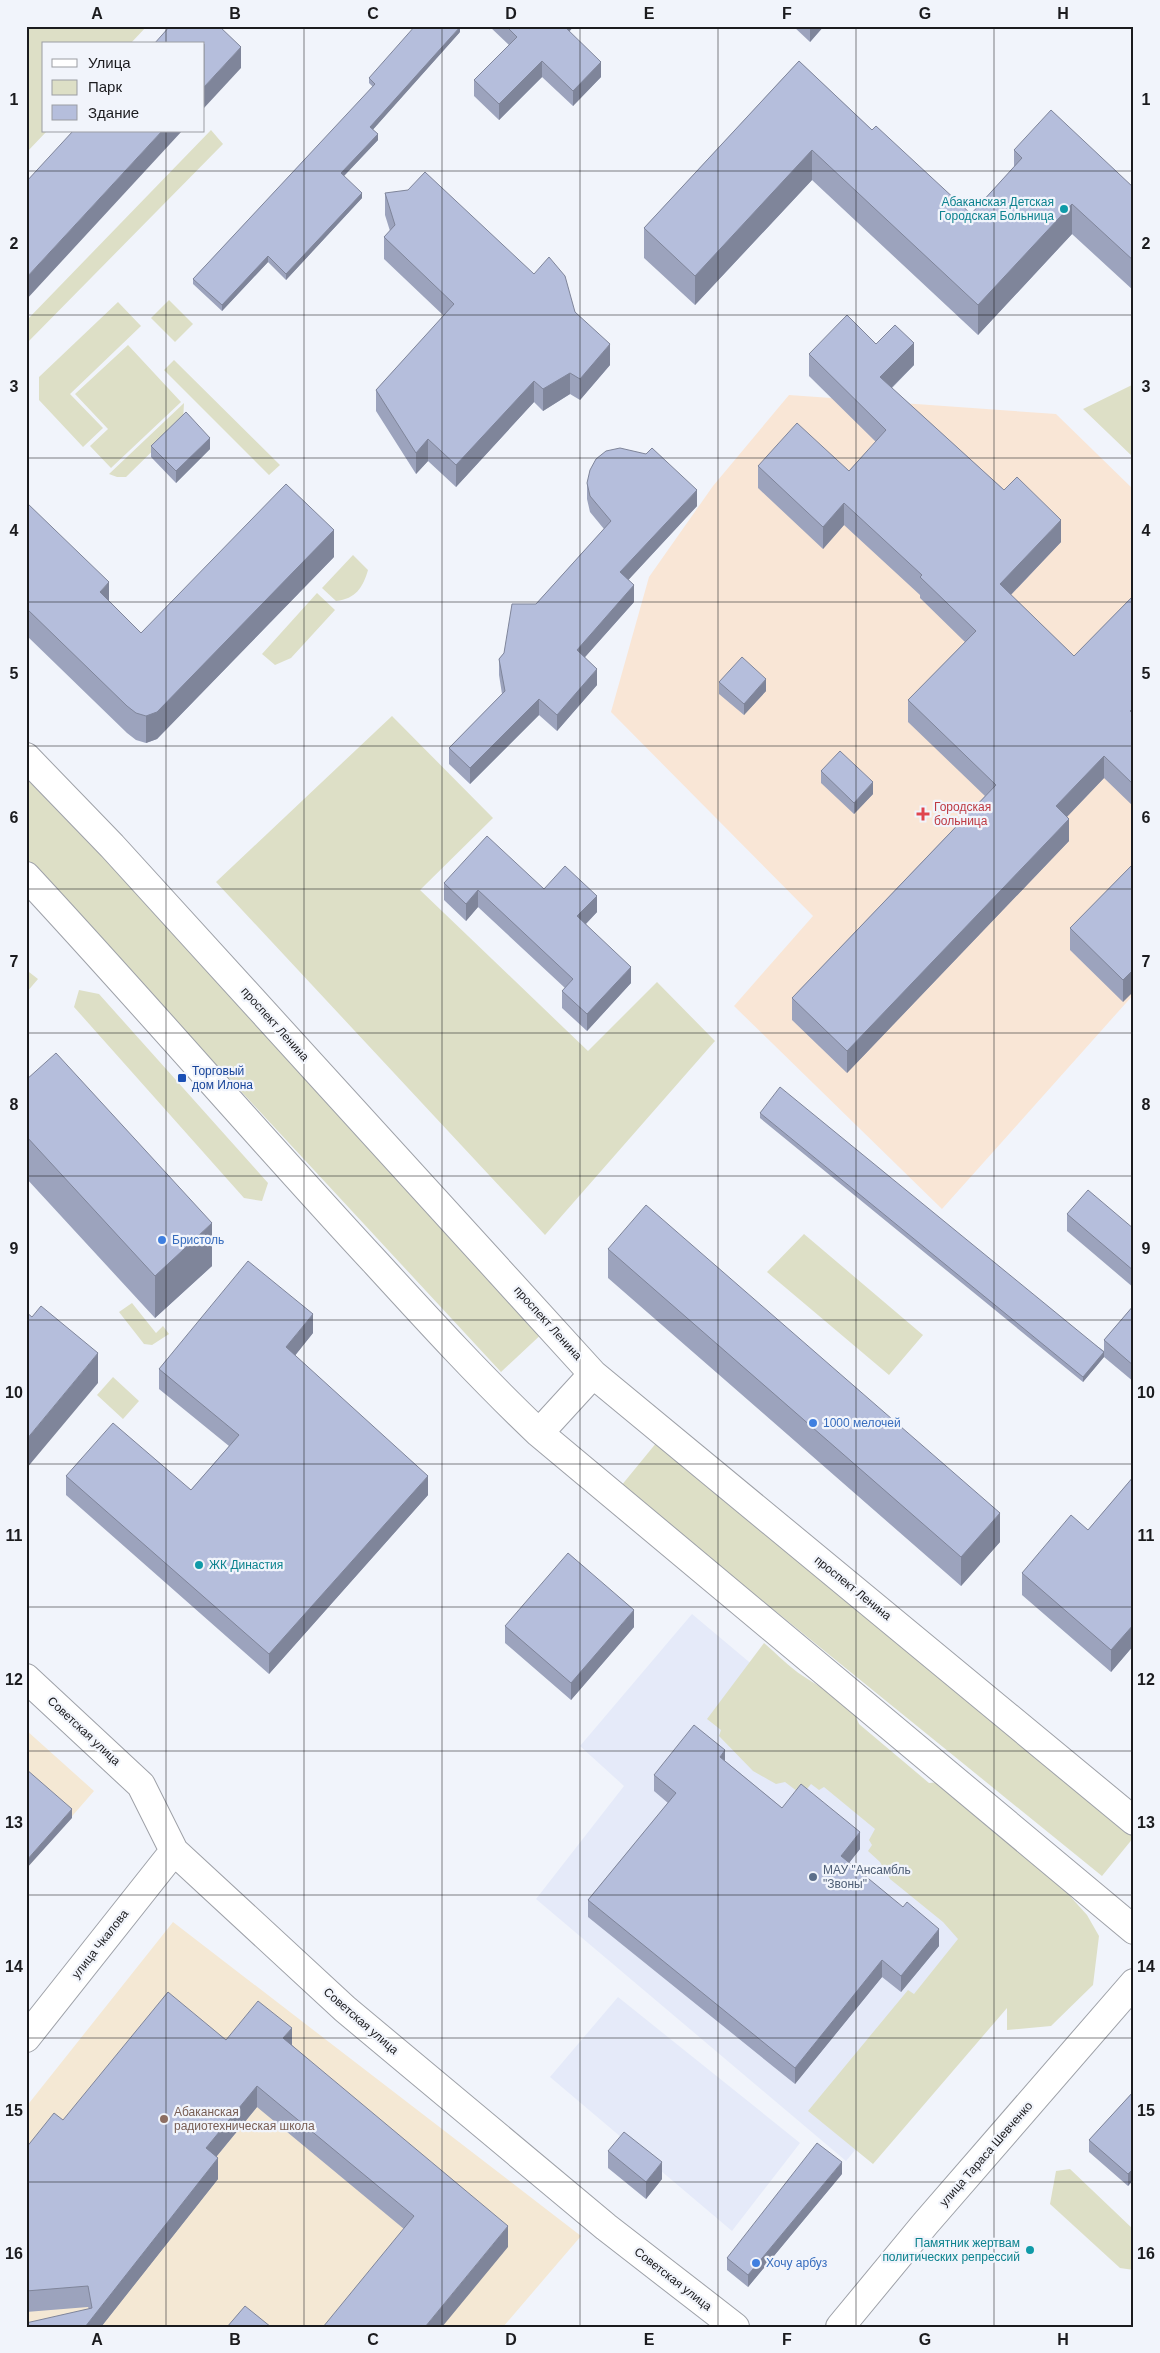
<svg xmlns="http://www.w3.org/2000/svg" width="1160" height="2353" viewBox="0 0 1160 2353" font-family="Arial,sans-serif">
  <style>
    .built { fill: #e5eaf9 }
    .industrial { fill: #f4e8d4 }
    .medical { fill: #f9e6d6 }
    .green { fill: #dddfc6 }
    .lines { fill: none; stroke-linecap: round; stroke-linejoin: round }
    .minor-casing { stroke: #9ea1a8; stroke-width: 30 }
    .minor { stroke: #fff; stroke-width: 28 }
    .wall { fill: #9ca3bd }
    .shaded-wall { fill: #7f859a }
    .building { fill: #b5bedc; stroke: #7f859a }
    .grid { fill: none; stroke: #1b1b1e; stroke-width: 1; stroke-opacity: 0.55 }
    .culture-dot { fill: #0f9aa8; stroke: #f1f4fb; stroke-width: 2 }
    .health-dot { fill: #e0444e; stroke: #f1f4fb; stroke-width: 2 }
    .transit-dot { fill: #1a4fb4; stroke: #f1f4fb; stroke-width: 2 }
    .shop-dot { fill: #3f7fe0; stroke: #f1f4fb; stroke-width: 2 }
    .service-dot { fill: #5c6f8a; stroke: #f1f4fb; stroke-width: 2 }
    .education-dot { fill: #8d6e63; stroke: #f1f4fb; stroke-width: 2 }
    .labels { text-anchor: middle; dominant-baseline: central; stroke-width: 4.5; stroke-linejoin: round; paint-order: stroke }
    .culture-label { font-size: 12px; fill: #0d838f; stroke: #f1f4fb; text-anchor: end }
    .health-label { font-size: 12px; fill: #be3a42; stroke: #f1f4fb; text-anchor: start }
    .street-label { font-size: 12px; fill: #1b1b1e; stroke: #f1f4fb }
    .transit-label { font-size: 12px; fill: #164399; stroke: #f1f4fb; text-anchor: start }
    .shop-label { font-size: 12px; fill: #366cbe; stroke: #f1f4fb; text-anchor: start }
    .service-label { font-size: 12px; fill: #4e5e75; stroke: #f1f4fb; text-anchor: start }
    .education-label { font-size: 12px; fill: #785e54; stroke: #f1f4fb; text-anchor: start }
    .neatline { fill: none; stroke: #1b1b1e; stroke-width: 2 }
    .grid-label { font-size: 16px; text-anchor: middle; font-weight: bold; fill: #1b1b1e }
  </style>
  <rect width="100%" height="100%" fill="#f1f4fb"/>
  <path class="built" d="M692,1614L1051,1916L846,2161L536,1899L624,1786L580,1746Z
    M618,1997L800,2143L732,2231L550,2077Z"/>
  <path class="industrial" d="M26,1730L94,1791L26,1869Z
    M173,1922L581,2236L503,2327H26V2107Z"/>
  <path class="medical" d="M789,395L1056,414L1134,490V994L942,1209L734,1006L813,916L611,712L649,577L713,486Z"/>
  <path class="green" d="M26,26H147L130,44H44V131H47L26,153Z
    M211,130L223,144L26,344V321Z
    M169,300L193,324L175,342L151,318Z
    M118,302L141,326L70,394L103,428L83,447L39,400V377Z
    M128,345L181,402L111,468L90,446L108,429L75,394Z
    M174,360L280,465L269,475L164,370Z
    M1134,384V458L1083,409Z
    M184,403L183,421L126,477H117L109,474Z
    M353,555L368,570C363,587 356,599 336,601L322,588Z
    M317,593L335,610L291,658L275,665L262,654Z
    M392,716L493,818L420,890L588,1051L657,982L715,1041L545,1235L216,882Z
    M26,771L547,1329L501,1372L26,859Z
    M29,972L38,979L26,993V975Z
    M79,990L99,994L268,1183L262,1201L244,1198L74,1007Z
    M804,1234L923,1335L889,1375L767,1272Z
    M132,1303L156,1333L163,1326L169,1334L152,1345L144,1344L119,1312Z
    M113,1377L139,1401L123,1419L97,1395Z
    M657,1442L1134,1837L1102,1876L621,1486Z
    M764,1643C777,1654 789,1667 803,1676C823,1690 851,1700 859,1724L929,1783L940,1782L1069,1895L1087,1915L1099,1936L1093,1985L1051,2026L1007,2030V2008L873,2164L808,2111L908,1990L914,1994L958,1939L943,1922L890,1879L880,1862L868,1851L872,1845L869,1840L875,1829L824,1787L819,1790L811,1784L802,1795L785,1782L776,1784L753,1771L719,1736L721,1730L707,1719Z
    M1070,2169L1134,2230V2270L1120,2268L1050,2204L1056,2171Z"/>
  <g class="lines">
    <defs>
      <path id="minor" d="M26,757L112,846L593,1374L1134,1821
        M26,876C145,1004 258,1136 376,1263C429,1321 482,1379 539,1433L1134,1930
        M539,1433L593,1374
        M26,1678L141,1785L174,1851L345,2009L606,2227L735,2327
        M26,2038L174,1851
        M840,2327L925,2224L1134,1983"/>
    </defs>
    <use href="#minor" class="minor-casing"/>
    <use href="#minor" class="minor"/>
  </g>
  <path class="wall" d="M489,26H574L569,32L601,77L573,106L542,77L499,120L474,96V80L509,45Z
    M793,26H824L810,42Z
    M460,32L373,129L378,140L344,176L362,198L286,280L268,262L222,311L193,284V279L373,87L369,83V78Z
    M799,61L872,130L971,214L1014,167V150L1134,188V291L1072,234L978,335L812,180L695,305L644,258V228Z
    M385,193L575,312L610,365L580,400L570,394L543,411L534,402L456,487L428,461L416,474L376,411V390L444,316L384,259V237L390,231L385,215Z
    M876,344L914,365L892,388L1004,490L1061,542L1011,595L1074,656L1134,595V807L1104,778L1067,817L1069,841L847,1073L792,1020V998L985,796L908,722V700L965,642L920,598V595L844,525L823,549L758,488V466L849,471L876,442L809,376V354Z
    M151,446L210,449L176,483L151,457Z
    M587,483L697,506L628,580L634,602L585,657L597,685L557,731L539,715L470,784L449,764V748L502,694L499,675V659L504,653L536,604L604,529L590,512L587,499Z
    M26,502L109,601L141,633L334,557L157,739L146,743L136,740L127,733L26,635Z
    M719,682L766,691L744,715L719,694Z
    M821,771L873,794L854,814L821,783Z
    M1134,863L1123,1002L1070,950V928Z
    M444,883L544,889L597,912L586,924L631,983L587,1031L562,1008V991L565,988L478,907L466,921L444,900Z
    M26,1080L212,1266L155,1318L26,1178Z
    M760,1113L1104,1351V1340L1134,1305V1382L1104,1357L1083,1382L760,1118Z
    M1067,1214L1134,1229V1288L1067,1231Z
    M608,1249L1000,1542L961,1586L608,1278Z
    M313,1333L295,1355L428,1495L269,1674L66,1495V1476L191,1490L229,1446L159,1389V1369Z
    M1134,1476V1645L1111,1672L1022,1595V1573L1088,1530Z
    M505,1626L634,1627L571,1700L505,1643Z
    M725,1761L782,1808L860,1849L849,1863L939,1946L901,1992L882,1977L795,2084L588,1917V1900L668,1803L654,1791V1775Z
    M226,2040L292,2045L508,2247L404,2229L257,2107L217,2156L218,2179L101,2327H26L89,2309L88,2307L26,2312V2148L63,2120Z
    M1134,2091V2179L1128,2186L1089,2152V2140Z
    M608,2151L662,2179L646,2199L608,2168Z
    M842,2174L748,2287L727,2270V2258Z"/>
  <path class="shaded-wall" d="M561,26H574L561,40Z
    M810,26H824L810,42Z
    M460,27V32L370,133V127Z
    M241,47V68L204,108V87Z
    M542,61V77L499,120V104Z
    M601,62V77L573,106V91Z
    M162,131H182L26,300V278Z
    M378,134V140L341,179V173Z
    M812,150V180L695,305V276Z
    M362,193V198L286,280V274Z
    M1072,204V234L978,335V305Z
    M268,256V262L222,311V305Z
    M914,343V365L880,399V377Z
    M610,344V365L580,400V379Z
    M570,373V394L543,411V389Z
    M534,381V402L456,487V465Z
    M210,438V449L176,483V471Z
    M428,439V461L416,474V453Z
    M697,490V506L620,589V572Z
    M844,503V525L823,549V527Z
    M1061,520V542L1000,606V584Z
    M334,530V557L157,739L146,743V716Z
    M109,582V609L100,592Z
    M634,585V602L577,666V650Z
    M597,669V685L557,731V715Z
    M766,679V691L744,715V704Z
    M539,699V715L470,784V768Z
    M1134,707V729L1130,711Z
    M1104,756V778L1056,828V806Z
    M873,782V794L854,814V803Z
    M1069,819V841L847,1073V1051Z
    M478,890V907L466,921V904Z
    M597,896V912L577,933V916Z
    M631,967V983L587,1031V1014Z
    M1134,969V991L1123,1002V980Z
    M212,1223V1266L155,1318V1276Z
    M313,1314V1333L286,1367V1347Z
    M1104,1352V1357L1083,1382V1377Z
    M98,1353V1383L26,1469V1440Z
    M428,1476V1495L269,1674V1654Z
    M1000,1513V1542L961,1586V1557Z
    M634,1610V1627L571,1700V1683Z
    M1134,1624V1645L1111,1672V1650Z
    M725,1750V1767L720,1757Z
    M72,1809V1818L26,1869V1861Z
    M860,1832V1849L841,1873V1856Z
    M939,1929V1946L901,1992V1976Z
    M882,1960V1977L795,2084V2068Z
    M292,2028V2049L283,2038Z
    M257,2086V2107L206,2169V2148Z
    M218,2158V2179L101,2327H85Z
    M662,2162V2179L646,2199V2182Z
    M842,2162V2174L748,2287V2275Z
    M1134,2168V2179L1128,2186V2174Z
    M508,2226V2247L442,2327H425Z"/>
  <path class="building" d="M170,26H219L241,47L204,87V44H154Z
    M415,26L460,27L370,127L378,134L341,173L362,193L286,274L268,256L222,305L193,279L375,84L369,78Z
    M506,26H564L601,62L573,91L542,61L499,104L474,80L517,37Z
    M799,61L872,130L876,126L971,214L1022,158L1014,150L1051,110L1134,188V261L1072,204L978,305L812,150L695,276L644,228Z
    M73,131H162L26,278V182Z
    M425,172L534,274L549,257L565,276L575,312L610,344L580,379L570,373L543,389L534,381L456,465L428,439L416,453L376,390L454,304L384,237L395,225L385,193L408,190Z
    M847,315L876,344L895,325L914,343L880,377L1004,490L1017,477L1061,520L1000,584L1074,656L1134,595V707L1130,711L1134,715V785L1104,756L1056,806L1069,819L847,1051L792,998L996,785L908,700L976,631L920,577L922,575L844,503L823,527L758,466L797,423L849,471L886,430L809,354Z
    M186,412L210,438L176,471L151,446Z
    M620,448L646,454L652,448L697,490L620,572L634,585L577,650L597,669L557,715L539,699L470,768L449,748L505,691L499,659L504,653L512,604H536L611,521L590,496L587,483L590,470L596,459L606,451Z
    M286,484L334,530L157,712L146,716L136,713L127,706L26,608V502L109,582L100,592L141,633Z
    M742,657L766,679L744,704L719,682Z
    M840,751L873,782L854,803L821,771Z
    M487,836L544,889L565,866L597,896L577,916L631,967L587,1014L562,991L573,979L478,890L466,904L444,883Z
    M1134,863V969L1123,980L1070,928Z
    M56,1053L212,1223L155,1276L26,1136V1080Z
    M780,1087L1104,1352L1083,1377L760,1113Z
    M1088,1190L1134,1229V1271L1067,1214Z
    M646,1205L1000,1513L961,1557L608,1249Z
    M248,1261L313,1314L286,1347L428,1476L269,1654L66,1476L113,1423L191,1490L239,1435L159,1369Z
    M1134,1305V1366L1104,1340Z
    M41,1306L98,1353L26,1440V1312L32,1317Z
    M1134,1476V1624L1111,1650L1022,1573L1071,1515L1088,1530Z
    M568,1553L634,1610L571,1683L505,1626Z
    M694,1725L725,1750L720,1757L782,1808L801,1784L860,1832L841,1856L903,1907L907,1902L939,1929L901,1976L882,1960L795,2068L588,1900L676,1793L654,1775Z
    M26,1769L72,1809L26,1861Z
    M168,1992L226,2040L258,2001L292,2028L283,2038L508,2226L425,2327H323L414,2216L257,2086L206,2148L218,2158L85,2327H26V2323L92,2308L88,2286L26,2291V2148L54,2113L63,2120Z
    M1134,2091V2168L1128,2174L1089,2140Z
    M624,2132L662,2162L646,2182L608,2151Z
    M817,2143L842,2162L748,2275L727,2258Z
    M245,2306L271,2327H227Z"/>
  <path class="grid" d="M166,26V44M304,26V2327M442,26V2327M580,26V2327M718,26V2327M856,26V2327M994,26V2327M166,131V2327M26,171H1134M26,315H1134M26,458H1134M26,602H1134M26,746H1134M26,889H1134M26,1033H1134M26,1176H1134M26,1320H1134M26,1464H1134M26,1607H1134M26,1751H1134M26,1895H1134M26,2038H1134M26,2182H1134"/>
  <g class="culture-dot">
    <circle cx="1064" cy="209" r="5"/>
    <circle cx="199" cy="1565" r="5"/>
    <circle cx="1030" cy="2250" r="5"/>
  </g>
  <path class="health-dot" d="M920.5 806.5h5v5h5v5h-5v5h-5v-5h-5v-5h5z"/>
  <rect class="transit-dot" x="177" y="1073" width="10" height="10" rx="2.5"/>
  <g class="shop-dot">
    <circle cx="162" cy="1240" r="5"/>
    <circle cx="813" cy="1423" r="5"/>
    <circle cx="756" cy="2263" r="5"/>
  </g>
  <circle class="service-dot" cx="813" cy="1877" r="5"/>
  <circle class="education-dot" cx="164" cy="2119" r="5"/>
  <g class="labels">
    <g class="culture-label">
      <text x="1054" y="202">Абаканская Детская<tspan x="1054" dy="14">Городская Больница</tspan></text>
      <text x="209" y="1565" text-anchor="start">ЖК Династия</text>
      <text x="1020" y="2243">Памятник жертвам<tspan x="1020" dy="14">политических репрессий</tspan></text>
    </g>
    <g class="health-label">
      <text x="934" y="807">Городская<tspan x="934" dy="14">больница</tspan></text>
    </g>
    <g class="street-label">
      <text transform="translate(275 1024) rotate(48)">проспект Ленина</text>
      <text transform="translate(548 1323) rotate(48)">проспект Ленина</text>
      <text transform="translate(853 1588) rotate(39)">проспект Ленина</text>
      <text transform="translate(84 1731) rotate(43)">Советская улица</text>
      <text transform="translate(100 1944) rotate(-52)">улица Чкалова</text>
      <text transform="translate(361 2021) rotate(41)">Советская улица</text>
      <text transform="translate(986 2154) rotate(-49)">улица Тараса Шевченко</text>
      <text transform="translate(673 2279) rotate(38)">Советская улица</text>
    </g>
    <g class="transit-label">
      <text x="192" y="1071">Торговый<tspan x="192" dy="14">дом Илона</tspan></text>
    </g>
    <g class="shop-label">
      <text x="172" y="1240">Бристоль</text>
      <text x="823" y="1423">1000 мелочей</text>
      <text x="766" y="2263">Хочу арбуз</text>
    </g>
    <g class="service-label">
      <text x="823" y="1870">МАУ "Ансамбль<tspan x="823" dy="14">"Звоны"</tspan></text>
    </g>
    <g class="education-label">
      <text x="174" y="2112">Абаканская<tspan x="174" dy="14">радиотехническая школа</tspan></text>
    </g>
  </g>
  <rect width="1160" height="2353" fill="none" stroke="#f1f4fb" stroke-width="55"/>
  <rect x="42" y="42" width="162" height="90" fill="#f1f4fb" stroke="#9b9da3"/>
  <rect x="52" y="59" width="25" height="8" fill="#ffffff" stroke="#9b9da3"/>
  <text x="88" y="68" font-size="15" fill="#1b1b1e">Улица</text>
  <rect x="52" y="80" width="25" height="15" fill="#dddfc6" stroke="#9b9da3"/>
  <text x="88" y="92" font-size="15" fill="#1b1b1e">Парк</text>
  <rect x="52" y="105" width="25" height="15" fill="#b5bedc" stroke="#9b9da3"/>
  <text x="88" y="118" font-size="15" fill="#1b1b1e">Здание</text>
  <rect x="28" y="28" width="1104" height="2298" class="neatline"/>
  <g class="grid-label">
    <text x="97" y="19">A</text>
    <text x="235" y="19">B</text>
    <text x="373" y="19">C</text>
    <text x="511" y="19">D</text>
    <text x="649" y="19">E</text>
    <text x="787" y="19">F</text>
    <text x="925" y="19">G</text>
    <text x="1063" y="19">H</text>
    <text x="14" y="105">1</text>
    <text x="1146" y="105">1</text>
    <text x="14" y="249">2</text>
    <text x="1146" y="249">2</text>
    <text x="14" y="392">3</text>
    <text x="1146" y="392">3</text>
    <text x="14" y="536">4</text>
    <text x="1146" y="536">4</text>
    <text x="14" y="679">5</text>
    <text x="1146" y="679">5</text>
    <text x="14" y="823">6</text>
    <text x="1146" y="823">6</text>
    <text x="14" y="967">7</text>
    <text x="1146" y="967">7</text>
    <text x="14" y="1110">8</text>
    <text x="1146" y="1110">8</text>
    <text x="14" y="1254">9</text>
    <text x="1146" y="1254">9</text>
    <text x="14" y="1398">10</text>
    <text x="1146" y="1398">10</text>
    <text x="14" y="1541">11</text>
    <text x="1146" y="1541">11</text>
    <text x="14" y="1685">12</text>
    <text x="1146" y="1685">12</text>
    <text x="14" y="1828">13</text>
    <text x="1146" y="1828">13</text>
    <text x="14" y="1972">14</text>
    <text x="1146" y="1972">14</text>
    <text x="14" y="2116">15</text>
    <text x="1146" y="2116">15</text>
    <text x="14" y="2259">16</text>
    <text x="1146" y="2259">16</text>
    <text x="97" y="2345">A</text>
    <text x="235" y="2345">B</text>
    <text x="373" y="2345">C</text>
    <text x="511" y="2345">D</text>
    <text x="649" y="2345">E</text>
    <text x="787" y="2345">F</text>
    <text x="925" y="2345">G</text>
    <text x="1063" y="2345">H</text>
  </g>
</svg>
